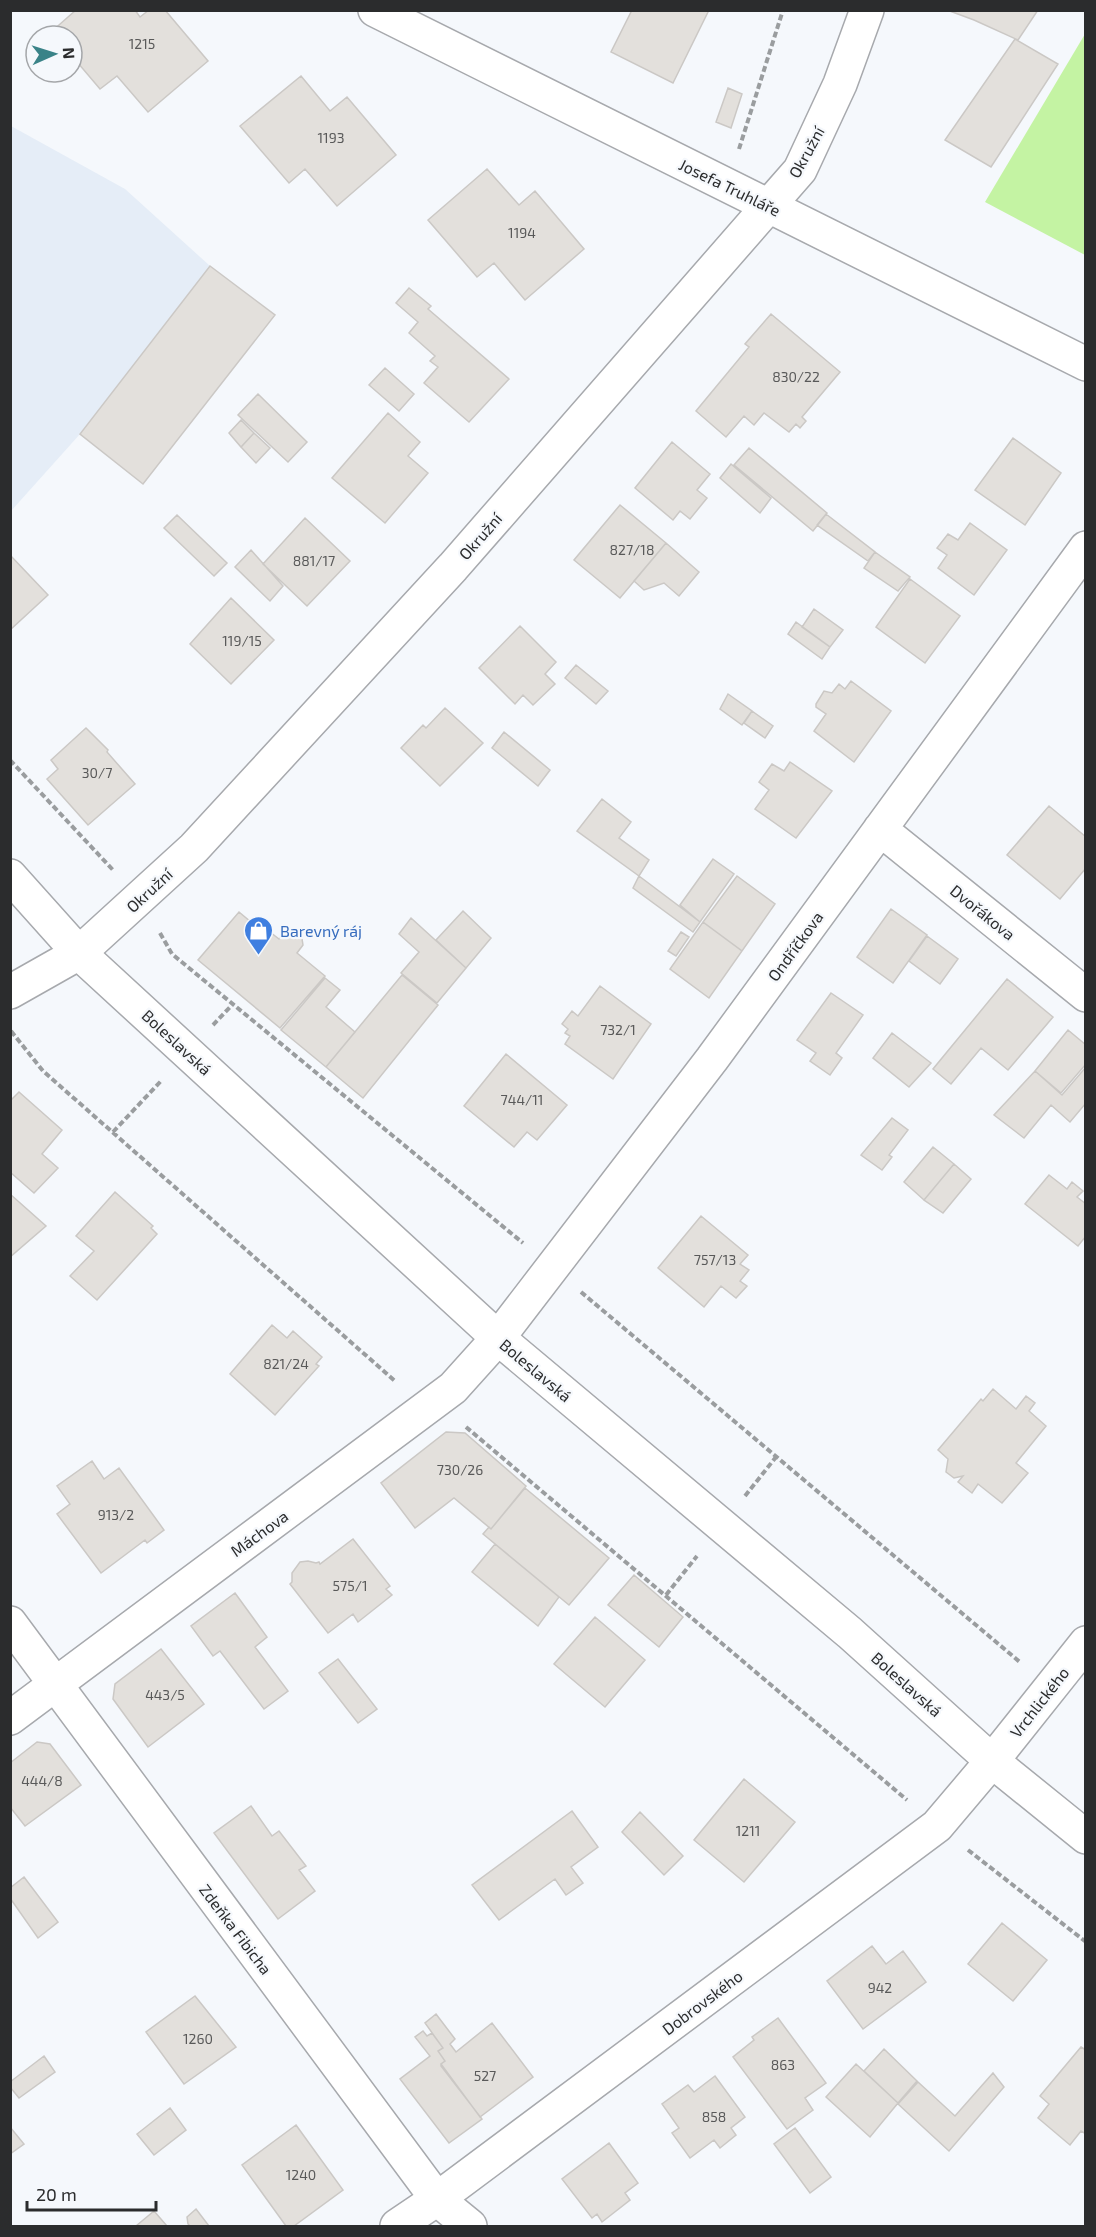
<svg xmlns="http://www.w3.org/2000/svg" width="1096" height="2237" viewBox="0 0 1096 2237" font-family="'Exo 2',sans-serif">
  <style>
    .built { fill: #e5edf7 }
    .green { fill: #c4f3a3 }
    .building { fill: #e3e0dc; stroke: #cbc8c5; stroke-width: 1.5 }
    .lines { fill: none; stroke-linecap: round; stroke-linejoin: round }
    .street-casing { stroke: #a7a9ad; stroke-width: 36 }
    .secondary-casing { stroke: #a7a9ad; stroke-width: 36 }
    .path { stroke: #9a9d9f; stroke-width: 4; stroke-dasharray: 6 3; stroke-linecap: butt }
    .street { stroke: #fff; stroke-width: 33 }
    .secondary { stroke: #fff; stroke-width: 33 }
    .labels { text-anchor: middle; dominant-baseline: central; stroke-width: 4.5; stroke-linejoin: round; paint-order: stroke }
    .number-label { font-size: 14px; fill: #595959 }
    .street-label { font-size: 16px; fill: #2b2c2d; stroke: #f5f8fc }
    .shop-label { font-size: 16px; fill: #366cbe; stroke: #f5f8fc; text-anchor: start }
  </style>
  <rect width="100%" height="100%" fill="#f5f8fc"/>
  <path class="built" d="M11,126L125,189L210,266L80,434L11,511Z"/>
  <path class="green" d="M1085,34V255L985,202Z"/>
  <path class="building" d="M76,10H135L140,17L149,10H165L208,61L148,112L117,76L100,89L72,56V36H54L51,32Z
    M632,10H709L673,83L611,52Z
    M947,10H1038L1018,40L974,20Z
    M1015,39L1058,64L991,167L945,140Z
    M301,76L330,111L347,97L396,155L337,206L305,169L289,183L240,126Z
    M728,88L742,94L731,128L716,122Z
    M487,169L519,205L535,191L584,249L525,300L494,263L477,277L428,220Z
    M210,266L275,315L143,484L80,434Z
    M409,288L431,306L428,309L509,379L469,422L424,383L438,367L430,361L435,356L409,333L418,322L396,303Z
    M771,314L840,372L802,417L806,421L800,428L796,424L789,432L764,413L754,425L744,416L726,437L696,411L749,347L745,344Z
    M385,368L414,394L399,411L369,385Z
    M258,394L307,442L288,462L238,415Z
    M388,413L420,442L408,456L428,473L385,523L332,478Z
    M241,420L254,433L241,447L229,433Z
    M254,433L270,448L256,463L241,447Z
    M1013,438L1061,473L1025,525L975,490Z
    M672,442L710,474L697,490L707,498L690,519L680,511L673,520L635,488Z
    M749,448L827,513L813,531L734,465Z
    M731,464L771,498L760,513L720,478Z
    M620,505L666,543L620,598L574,560Z
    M826,514L875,552L868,561L817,525Z
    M177,515L227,563L214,576L164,528Z
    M305,518L350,561L307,606L263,564Z
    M970,523L1007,550L974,595L938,568L947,555L937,548L948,534L958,540Z
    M666,543L699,572L679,596L664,583L644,590L634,581Z
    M251,550L283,586L270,601L235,567Z
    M875,552L910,577L898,591L864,568Z
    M10,555L48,595L10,630Z
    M910,579L960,616L925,663L876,627Z
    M231,598L274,640L231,684L190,644Z
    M814,609L843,630L830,647L802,627Z
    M796,622L830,647L822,659L788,634Z
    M520,626L556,662L545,674L555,684L533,705L523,695L515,704L479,668Z
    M576,665L608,691L596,704L565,678Z
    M851,681L891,711L854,762L814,731L826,714L816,707V704L824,691L832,693L839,684L845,689Z
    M728,694L752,711L742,725L720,709Z
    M445,708L483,743L440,786L401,748L423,725L426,728Z
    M752,711L773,726L765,738L744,723Z
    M86,728L108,750L107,752L135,784L88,825L47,779L58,769L51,760Z
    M504,732L550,770L538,786L492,748Z
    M790,762L832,791L796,838L755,809L769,790L759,782L772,764L784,771Z
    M602,799L631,822L619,838L649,860L639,876L577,831Z
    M1049,806L1086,837V868L1060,899L1007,855Z
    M713,859L734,874L700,922L680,905Z
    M639,876L700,922L693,932L633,888Z
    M737,876L775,904L742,951L703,922Z
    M891,909L927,935L893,983L857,957Z
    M463,911L491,938L466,968L436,940Z
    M239,912L263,932L266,929L279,939L285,931H292L302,939L303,945L297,953L325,976L280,1028L198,960Z
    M411,918L466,968L437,1003L401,973L419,952L399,934Z
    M703,922L742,951L709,998L670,969Z
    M681,932L689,937L676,956L668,951Z
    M927,936L958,959L940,984L909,961Z
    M402,975L438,1005L363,1098L326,1067Z
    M325,978L340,990L326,1007L355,1032L326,1067L281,1030Z
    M1007,979L1053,1017L1008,1070L981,1048L951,1084L933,1069Z
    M600,986L651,1024L613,1079L565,1044L570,1036L565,1033L568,1029L562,1024L572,1011L578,1016Z
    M831,993L863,1015L836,1053L842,1058L830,1075L810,1061L816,1053L797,1040Z
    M1068,1030L1086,1045V1064L1061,1093L1035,1071Z
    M892,1033L931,1063L909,1087L873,1058Z
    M506,1054L567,1105L537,1140L527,1132L514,1147L464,1106Z
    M1086,1067V1103L1070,1122L1051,1105L1024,1138L994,1115L1035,1071L1062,1095Z
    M19,1092L62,1130L42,1154L58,1168L34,1193L10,1172V1101Z
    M892,1118L908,1130L889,1155L892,1157L882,1170L861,1155Z
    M933,1147L954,1164L924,1200L904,1182Z
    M954,1164L971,1179L943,1213L924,1200Z
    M1049,1175L1067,1189L1072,1182L1083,1191L1077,1197L1086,1204V1236L1078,1246L1025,1204Z
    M115,1192L153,1226L151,1228L157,1234L97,1300L70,1276L94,1251L76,1236Z
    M10,1194L46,1226L10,1257Z
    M701,1216L748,1255L740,1264L749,1270L740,1281L747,1286L736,1298L721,1286L704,1307L658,1268Z
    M272,1325L287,1338L293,1331L322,1357L316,1364L319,1366L275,1415L230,1374Z
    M993,1389L1016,1409L1026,1396L1035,1403L1029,1411L1046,1426L1016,1463L1028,1473L1002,1503L978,1484L972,1493L958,1482L963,1476L954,1478L946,1472L948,1459L938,1450L981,1399L983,1401Z
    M446,1432L465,1433L526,1486L491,1529L454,1498L415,1528L381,1483Z
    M92,1461L104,1479L119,1468L164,1530L147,1543L145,1540L101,1573L57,1514L70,1504L57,1486Z
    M525,1488L609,1558L569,1605L483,1534L489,1527L491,1529Z
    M353,1539L390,1586L386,1589L392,1595L358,1622L353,1614L328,1633L290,1584L292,1582V1573L300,1562L308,1561L316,1563L319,1562L320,1564Z
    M495,1544L559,1597L538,1626L472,1572Z
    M634,1575L683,1617L659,1647L608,1605Z
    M235,1593L267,1637L255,1647L288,1691L264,1709L220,1651L213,1656L191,1626Z
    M595,1617L645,1660L605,1707L554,1664Z
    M161,1649L204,1704L148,1747L113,1699L115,1684Z
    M338,1659L377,1709L358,1723L319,1673Z
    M37,1742L50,1744L81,1785L25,1826L10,1807V1763Z
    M744,1779L795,1822L744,1882L694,1840Z
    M251,1806L272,1836L279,1831L306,1866L299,1870L315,1891L278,1919L214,1833Z
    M572,1811L598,1847L571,1867L583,1883L566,1895L555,1879L499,1920L472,1885Z
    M640,1812L683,1856L664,1875L622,1832Z
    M24,1877L58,1922L38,1938L10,1898V1888Z
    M1002,1923L1047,1960L1013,2001L968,1964Z
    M872,1946L886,1964L903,1951L926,1982L863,2029L827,1981Z
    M195,1996L236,2047L184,2084L146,2032Z
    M436,2014L455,2039L450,2044L456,2052L492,2023L533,2077L480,2117L441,2064L445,2061L438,2051L443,2048L425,2023Z
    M778,2018L826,2083L805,2098L813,2110L787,2129L733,2057L754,2040L752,2037Z
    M423,2031L427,2036L432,2033L443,2048L438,2051L445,2061L441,2064V2066L482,2119L449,2143L400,2079L430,2056L415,2037Z
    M1081,2047L1086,2050V2134L1081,2131L1070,2145L1038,2118L1049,2104L1040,2096Z
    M884,2049L917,2081L898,2103L864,2071Z
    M44,2056L55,2072L19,2098L10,2087V2082Z
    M856,2064L898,2103L870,2137L826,2097Z
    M993,2073L1004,2087L949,2151L898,2104L918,2082L955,2116Z
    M715,2076L745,2117L731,2128L736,2135L720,2148L714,2140L690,2158L672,2133L679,2128L662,2104L688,2085L694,2092Z
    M170,2108L186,2130L154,2155L137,2134Z
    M296,2125L343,2190L294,2226H286L242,2165Z
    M10,2127L24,2144L10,2154Z
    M795,2128L831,2177L810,2193L774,2144Z
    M609,2143L638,2183L625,2193L630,2200L602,2222L597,2214L592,2218L562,2179Z
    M196,2209L209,2226H190L188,2224L187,2217Z
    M154,2211L167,2226H136Z"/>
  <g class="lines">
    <defs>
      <path id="street" d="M375,10L1086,364
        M880,829L1086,995
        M79,953L194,848L453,567L800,170L840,84L867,10
        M10,1623L437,2199L470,2226
        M10,1718L453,1388L498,1338L712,1059L1086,548
        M397,2226L437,2199L937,1826L992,1761L1086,1643"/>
      <path id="secondary" d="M10,876L79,953L498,1338L850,1633L992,1761L1086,1837
        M10,992L79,953"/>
    </defs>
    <use href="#street" class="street-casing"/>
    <use href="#secondary" class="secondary-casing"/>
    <path class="path" d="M739,149L783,10
      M10,760L113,870
      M160,933L172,954L523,1243
      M213,1025L233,1004
      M11,1031L43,1071L395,1381
      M113,1132L161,1081
      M581,1292L1021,1663
      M466,1427L907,1800
      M745,1496L776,1457
      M666,1595L697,1556
      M968,1850L1086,1942"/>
    <use href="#street" class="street"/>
    <use href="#secondary" class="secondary"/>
  </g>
  <defs>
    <symbol id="shop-pin" viewBox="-11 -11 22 30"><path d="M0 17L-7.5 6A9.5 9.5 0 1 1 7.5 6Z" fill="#3f7fe0" stroke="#f5f8fc"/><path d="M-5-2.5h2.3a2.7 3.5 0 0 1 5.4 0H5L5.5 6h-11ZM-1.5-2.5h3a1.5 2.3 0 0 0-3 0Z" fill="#fff"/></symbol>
  </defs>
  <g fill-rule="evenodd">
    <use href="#shop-pin" x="242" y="914" width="33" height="45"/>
  </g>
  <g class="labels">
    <g class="number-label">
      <text x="142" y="43">1215</text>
      <text x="331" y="137">1193</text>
      <text x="522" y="232">1194</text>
      <text x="796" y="376">830/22</text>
      <text x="632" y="549">827/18</text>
      <text x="314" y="560">881/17</text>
      <text x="242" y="640">119/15</text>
      <text x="97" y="772">30/7</text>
      <text x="618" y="1029">732/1</text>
      <text x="522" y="1099">744/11</text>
      <text x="715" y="1259">757/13</text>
      <text x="286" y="1363">821/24</text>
      <text x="460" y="1469">730/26</text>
      <text x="116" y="1514">913/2</text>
      <text x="350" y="1585">575/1</text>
      <text x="165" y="1694">443/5</text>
      <text x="42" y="1780">444/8</text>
      <text x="748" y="1830">1211</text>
      <text x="880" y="1987">942</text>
      <text x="198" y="2038">1260</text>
      <text x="783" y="2064">863</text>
      <text x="485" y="2075">527</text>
      <text x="714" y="2116">858</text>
      <text x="301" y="2174">1240</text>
    </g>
    <g class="street-label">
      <text transform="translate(806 152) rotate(-61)">Okružní</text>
      <text transform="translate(730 187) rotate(26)">Josefa Truhláře</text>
      <text transform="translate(480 536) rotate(-49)">Okružní</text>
      <text transform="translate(149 890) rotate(-43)">Okružní</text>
      <text transform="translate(983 912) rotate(39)">Dvořákova</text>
      <text transform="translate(795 946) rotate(-54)">Ondříčkova</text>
      <text transform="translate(177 1042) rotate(43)">Boleslavská</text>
      <text transform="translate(536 1370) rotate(40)">Boleslavská</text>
      <text transform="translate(259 1533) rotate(-36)">Máchova</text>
      <text transform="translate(907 1684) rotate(42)">Boleslavská</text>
      <text transform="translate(1039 1702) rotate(-52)">Vrchlického</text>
      <text transform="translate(236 1929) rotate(53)">Zdeňka Fibicha</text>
      <text transform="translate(702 2002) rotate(-37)">Dobrovského</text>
    </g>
    <g class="shop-label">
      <text x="280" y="930">Barevný ráj</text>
    </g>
  </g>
  <rect width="1096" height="2237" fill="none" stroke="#2b2c2d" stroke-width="24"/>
  <g transform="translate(54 54) rotate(87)"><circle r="28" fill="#f5f8fc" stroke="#a4a6a9" stroke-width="1.5"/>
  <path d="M0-4.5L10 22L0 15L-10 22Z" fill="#3a8388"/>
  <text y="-9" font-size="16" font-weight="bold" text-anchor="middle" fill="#2b2c2d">N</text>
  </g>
  <path d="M27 2201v9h129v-9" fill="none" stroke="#2b2c2d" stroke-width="3"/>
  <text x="36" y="2201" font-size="18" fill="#2b2c2d" stroke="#f5f8fc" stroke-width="4.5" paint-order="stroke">20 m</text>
</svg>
